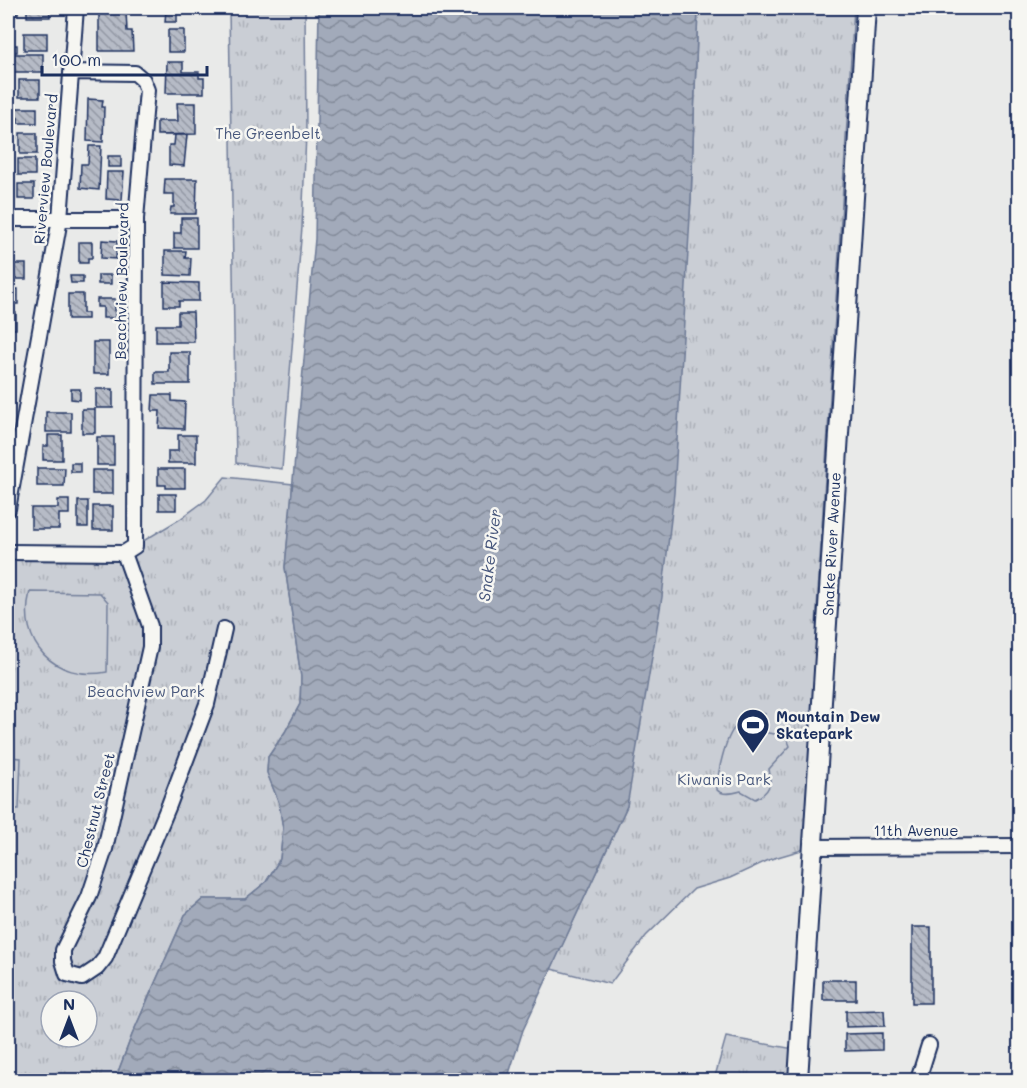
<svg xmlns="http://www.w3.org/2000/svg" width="1027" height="1088" viewBox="0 0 1027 1088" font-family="Mali,sans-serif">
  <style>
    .grass { fill: url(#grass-tufts); stroke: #727e9a; stroke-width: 1.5; fill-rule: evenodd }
    .pitch { fill: #caced5; stroke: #727e9a; stroke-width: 1.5 }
    .water { fill: url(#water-waves); stroke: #6c7995; stroke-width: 1.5 }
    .building { fill: url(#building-back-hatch); stroke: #1b2f5e; stroke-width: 1.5 }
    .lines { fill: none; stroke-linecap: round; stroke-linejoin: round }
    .minor-casing { stroke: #1b2f5e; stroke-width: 18 }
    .major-casing { stroke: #1b2f5e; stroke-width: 22 }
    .minor { stroke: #f6f6f2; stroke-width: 14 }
    .major { stroke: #f6f6f2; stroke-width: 18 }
    .labels { text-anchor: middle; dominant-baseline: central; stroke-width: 5; stroke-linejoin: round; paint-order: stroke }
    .park-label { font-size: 15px; fill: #47577c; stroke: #f6f6f2 }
    .street-label { font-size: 15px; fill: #1b2f5e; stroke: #f6f6f2 }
    .poi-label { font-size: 15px; font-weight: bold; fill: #1b2f5e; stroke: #f6f6f2; text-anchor: start }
    .water-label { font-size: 16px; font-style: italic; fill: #44547a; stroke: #f6f6f2 }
  </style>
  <defs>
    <pattern id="grass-tufts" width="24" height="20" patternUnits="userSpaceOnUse" patternTransform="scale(1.5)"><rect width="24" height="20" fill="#caced5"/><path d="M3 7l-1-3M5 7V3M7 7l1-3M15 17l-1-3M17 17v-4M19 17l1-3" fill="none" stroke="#adb1b9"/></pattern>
    <pattern id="water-waves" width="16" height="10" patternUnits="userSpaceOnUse" patternTransform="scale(1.5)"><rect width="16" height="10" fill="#a2aaba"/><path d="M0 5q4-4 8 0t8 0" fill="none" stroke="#838b9a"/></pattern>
    <pattern id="building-back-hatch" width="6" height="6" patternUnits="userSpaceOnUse" patternTransform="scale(1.5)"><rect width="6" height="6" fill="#b6bbc6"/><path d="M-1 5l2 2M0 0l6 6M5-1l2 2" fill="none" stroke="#9398a4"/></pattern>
  </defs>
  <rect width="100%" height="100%" fill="#e9eae9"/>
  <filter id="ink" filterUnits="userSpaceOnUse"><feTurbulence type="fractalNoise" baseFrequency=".0167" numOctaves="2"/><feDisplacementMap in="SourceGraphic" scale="12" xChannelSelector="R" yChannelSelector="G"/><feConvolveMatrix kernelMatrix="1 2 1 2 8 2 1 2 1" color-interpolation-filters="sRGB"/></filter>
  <g filter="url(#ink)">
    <path class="grass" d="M229,8H305L306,134L302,227L282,469L236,463Z
      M698,8H854L816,625L826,626L812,847L771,859L730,878L694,889L646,936L610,984L551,969L627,806L691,199Z
      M225,477L293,484L285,567L301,677L300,704L285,732L268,757L267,772L279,803L283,829L280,859L266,882L245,899H203L185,915L132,1035L115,1080H8V552L135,546L180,519L206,500ZM51,1001H87V1037H51Z
      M726,1037L800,1050L794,1080H714Z"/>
    <path class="pitch" d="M30,592L100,593L108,602L107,672C55,682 17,643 30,592Z
      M759,712L765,714L757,728C765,735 775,733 786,736L790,746L769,769C772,784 770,792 755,799L741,791C734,793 723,796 717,790C717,775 725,737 736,726C738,725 743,723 745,723L751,726Z
      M8,757L21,758L19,809H8Z"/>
    <path class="water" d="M319,8H698L691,199L674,493L662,597L627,806L523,1030L507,1080H115L132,1035L185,915L203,899H245L266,882L280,859L283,829L279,803L267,773L268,757L285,732L300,704L301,677L285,567L315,239Z"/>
    <path class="building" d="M8,8H18V14H13V20H8Z
      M27,8H50V17H27Z
      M166,10H177V22H165Z
      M99,11H126L127,31H132L133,51H99Z
      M168,30H184V52H168Z
      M24,33H47V50H24Z
      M8,45H17V52H8Z
      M8,54H43V72H8Z
      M167,62H183V72H199V78H204V93H166Z
      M19,80H40V97H19Z
      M88,99L103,100L102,107H104L103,142L87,141Z
      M177,103H196V134L157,135V121H178Z
      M13,108H37V123H18V118H13Z
      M8,118H16V126L8,127Z
      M8,128H15L16,138L8,139Z
      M20,133H37V154H20Z
      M175,135H187L184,166L169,165V145H174Z
      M89,146H101L99,190L80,188L81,164H88Z
      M108,156H121V167H108Z
      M18,159H35V175H18Z
      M107,172H124L122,200L106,199Z
      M165,179H197L196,214H170L171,207H174V194H164Z
      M18,184H34V199H18Z
      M181,218H197V248H174V233H181Z
      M102,240L117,241L116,259L101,258Z
      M8,241H14V261H8Z
      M79,242H92V258H88V263H79Z
      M165,251H186L185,258H191L190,276L165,275Z
      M10,264H26V279H10Z
      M98,275H111V284H98Z
      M70,276H83V283H71Z
      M164,282L199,283V301H179V306H164Z
      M8,289H18V304H8Z
      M68,294H83V313H88V319H68Z
      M97,299H115V318H103V307H97Z
      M178,312H193L194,342H156V325H178Z
      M8,313H16V329H8Z
      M93,342H109V374H93Z
      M169,352H190V384H155V372H169Z
      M71,389H80V400L71,399Z
      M96,389H113V408H96Z
      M153,395H172V401L185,402L184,429L159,428L160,411H152Z
      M82,409H95V433H82Z
      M46,412H71V432H46Z
      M48,435H62V460H43V446H48Z
      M178,435H196V463H168V451H178Z
      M97,437H114V465H97Z
      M71,463H80V472H71Z
      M37,468H65L64,486H37Z
      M158,469H185V488H166V485H158Z
      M92,470H113V494H92Z
      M159,494H176V510H159Z
      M58,500H69V514H59V529H31V508H58Z
      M78,501H88V527H78Z
      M93,506H113V530H93Z
      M912,927H931V1003H912Z
      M823,980H856V1000H823Z
      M884,1010L885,1026L846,1027V1011Z
      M882,1033V1050L845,1051V1034Z"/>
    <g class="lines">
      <defs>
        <path id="minor" d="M71,72L135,73L143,80L147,90L136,219L135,546L124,553
          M8,219H136
          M8,509L60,219L76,8
          M8,552L124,553L150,626V647L105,849L89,897L63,950V961L67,974L82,978L97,968L105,958L169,805L207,704L224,629
          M812,847L1020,846
          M918,1080L929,1045"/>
        <path id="major" d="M798,1080L866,8"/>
      </defs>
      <use href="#minor" class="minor-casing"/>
      <use href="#major" class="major-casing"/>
      <use href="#minor" class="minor"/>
      <use href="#major" class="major"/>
    </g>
  </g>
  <defs>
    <symbol id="stadium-pin" viewBox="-11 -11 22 30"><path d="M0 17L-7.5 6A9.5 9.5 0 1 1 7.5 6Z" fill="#1b2f5e" stroke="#f6f6f2"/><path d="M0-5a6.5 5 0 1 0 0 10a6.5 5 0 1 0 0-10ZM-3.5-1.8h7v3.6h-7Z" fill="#fff"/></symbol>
  </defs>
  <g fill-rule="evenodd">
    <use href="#stadium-pin" x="734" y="706" width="38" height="52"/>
  </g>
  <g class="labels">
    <g class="park-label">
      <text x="268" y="133">The Greenbelt</text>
      <text x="146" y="691">Beachview Park</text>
      <text x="724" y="779">Kiwanis Park</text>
    </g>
    <g class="street-label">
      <text transform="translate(45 169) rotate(-85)">Riverview Boulevard</text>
      <text transform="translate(121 281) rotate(-89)">Beachview Boulevard</text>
      <text transform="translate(831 544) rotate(-87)">Snake River Avenue</text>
      <text transform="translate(95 810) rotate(-76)">Chestnut Street</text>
      <text x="916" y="830">11th Avenue</text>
    </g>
    <g class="poi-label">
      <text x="776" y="716">Mountain Dew<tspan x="776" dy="17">Skatepark</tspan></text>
    </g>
    <g class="water-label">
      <text transform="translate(489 555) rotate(-83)">Snake River</text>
    </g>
  </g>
  <rect width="1027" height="1088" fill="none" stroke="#f6f6f2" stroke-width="30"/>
  <rect x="15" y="15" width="997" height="1058" fill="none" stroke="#1b2f5e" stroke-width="2" filter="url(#ink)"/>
  <g transform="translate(69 1019)"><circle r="28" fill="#f6f6f2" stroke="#9ea6b7" stroke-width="1.5"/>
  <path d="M0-4.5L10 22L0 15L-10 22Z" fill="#1b2f5e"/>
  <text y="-9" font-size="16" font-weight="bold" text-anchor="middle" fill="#1b2f5e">N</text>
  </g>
  <path d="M42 66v9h165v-9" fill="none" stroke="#1b2f5e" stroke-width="3"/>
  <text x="51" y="66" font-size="18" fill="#1b2f5e" stroke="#f6f6f2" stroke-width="4.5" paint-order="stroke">100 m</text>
</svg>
